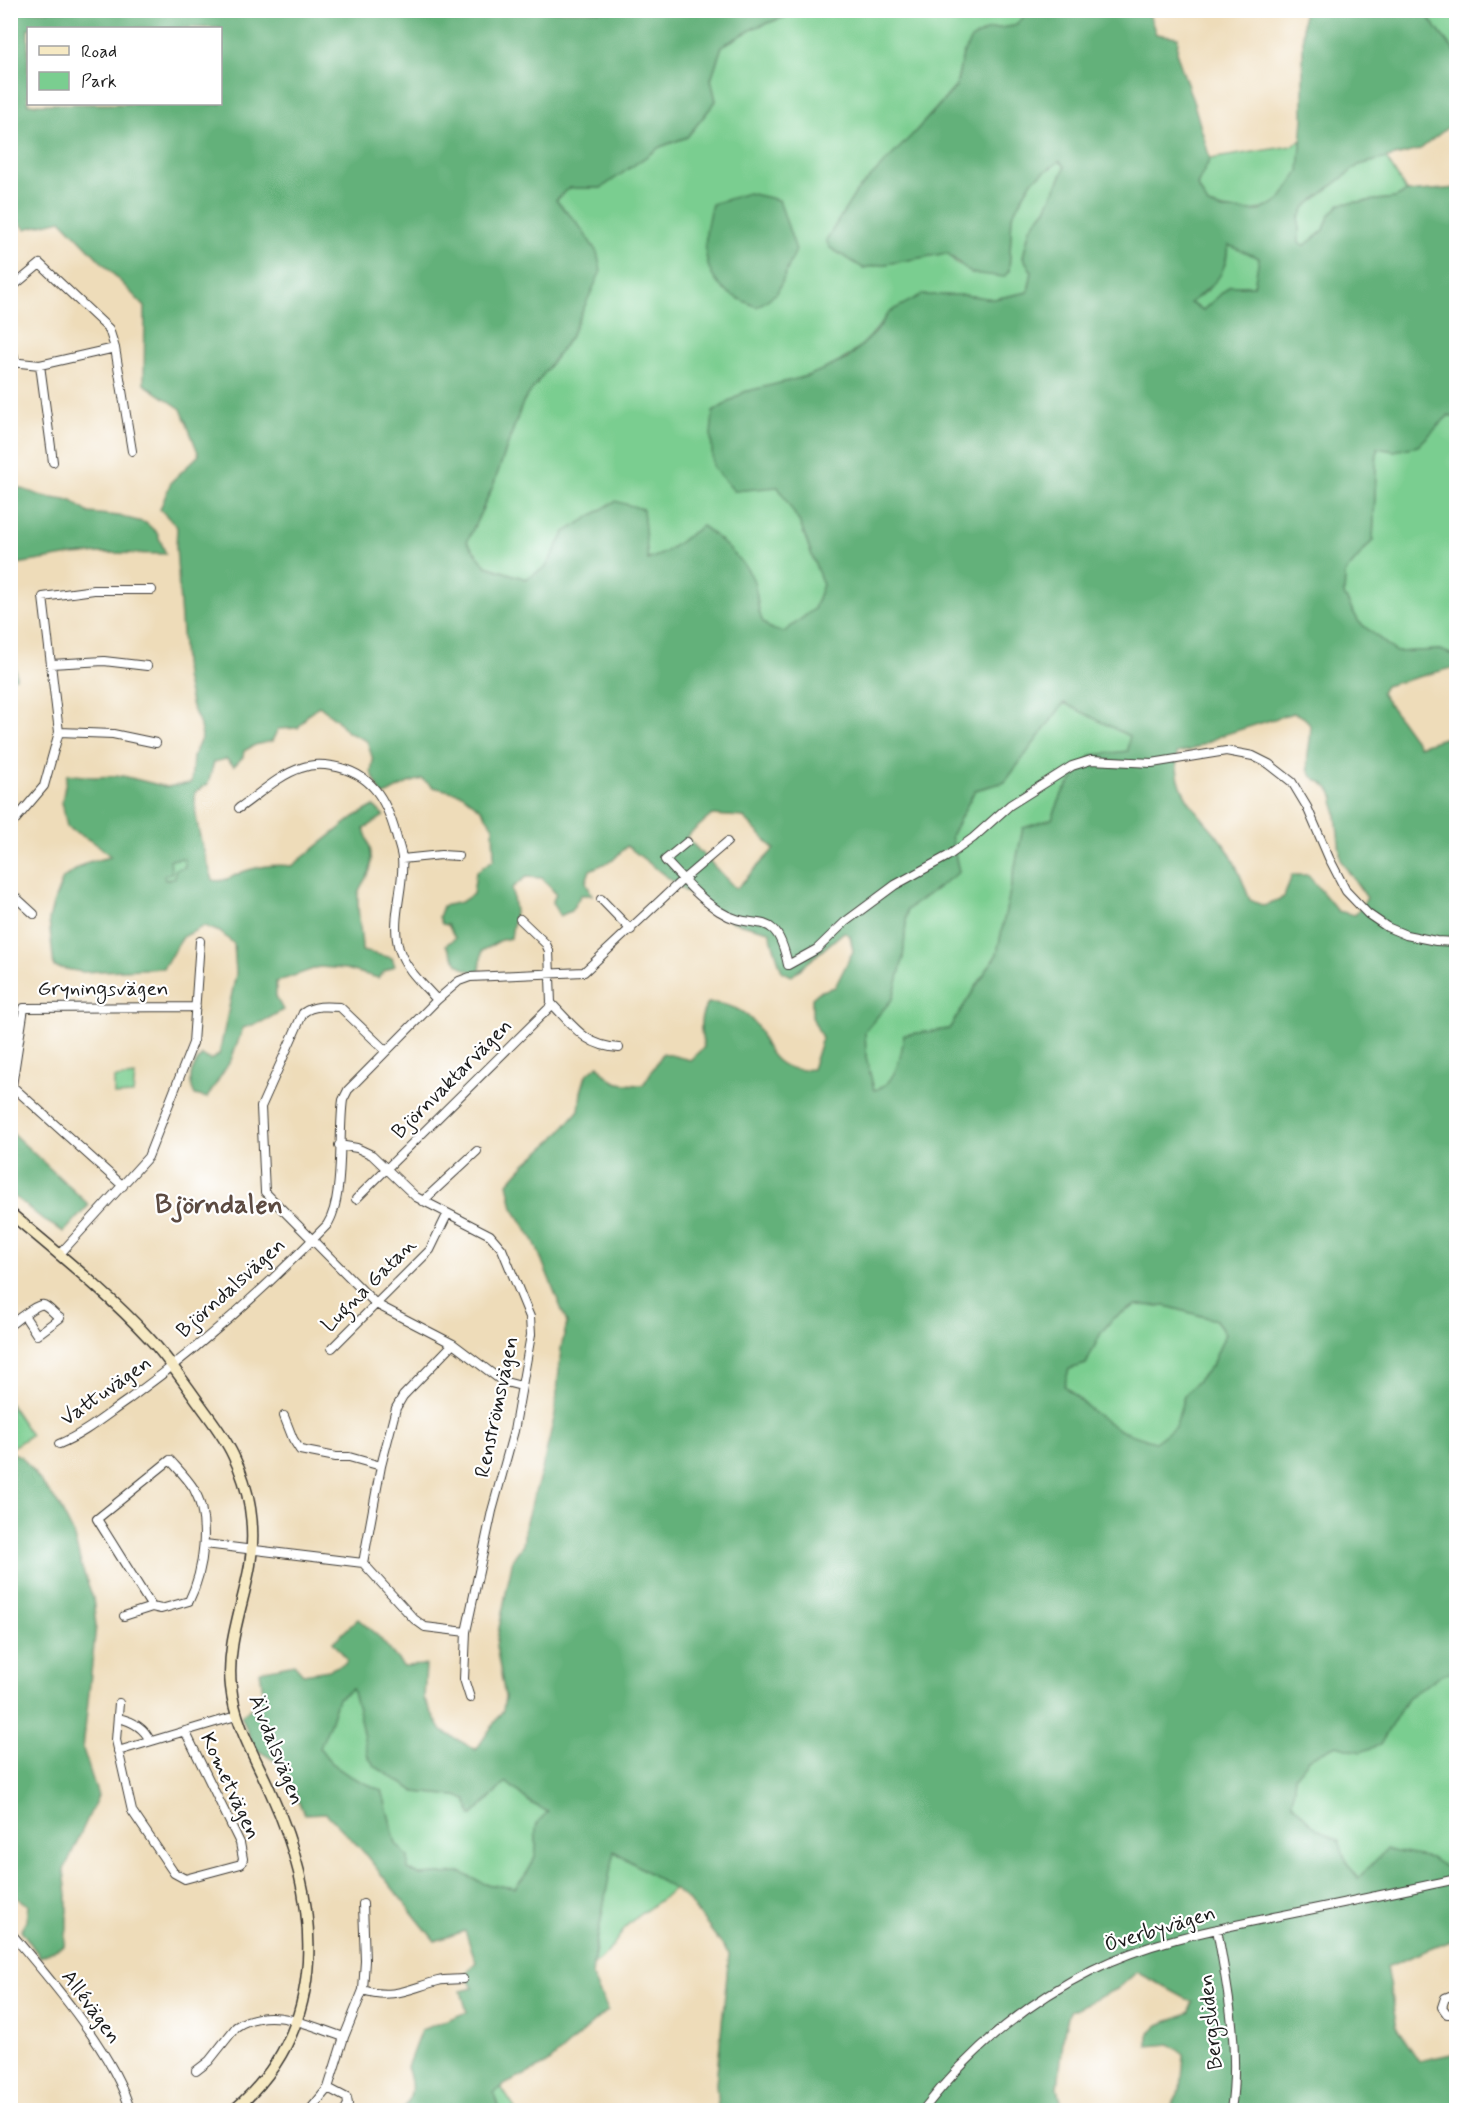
<svg xmlns="http://www.w3.org/2000/svg" width="1467" height="2121" viewBox="0 0 1467 2121" font-family="Mynerve,sans-serif">
  <style>
    .green { fill: #7ace90; stroke: #4b7556; stroke-width: 1.5 }
    .forest { fill: #63b17a; stroke: #40664b; stroke-width: 1.5; fill-rule: evenodd }
    .lines { fill: none; stroke-linecap: round; stroke-linejoin: round }
    .street-casing { stroke: #3c3934; stroke-width: 10 }
    .secondary-casing { stroke: #3c3934; stroke-width: 13 }
    .street { stroke: #fff; stroke-width: 8 }
    .secondary { stroke: #f6e9c3; stroke-width: 10 }
    .labels { text-anchor: middle; dominant-baseline: central; stroke-width: 4.5; stroke-linejoin: round; paint-order: stroke }
    .street-label { font-size: 21px; fill: #1c1c1c; stroke: #fff }
    .district-label { font-size: 27px; font-weight: bold; fill: #5c4b42; stroke: #fff }
  </style>
  <rect width="100%" height="100%" fill="#fff"/>
  <filter id="ink" filterUnits="userSpaceOnUse"><feTurbulence type="fractalNoise" baseFrequency=".0167" numOctaves="2"/><feDisplacementMap in="SourceGraphic" scale="12" xChannelSelector="R" yChannelSelector="G"/><feConvolveMatrix kernelMatrix="1 2 1 2 8 2 1 2 1" color-interpolation-filters="sRGB"/></filter>
  <filter id="wash" filterUnits="userSpaceOnUse"><feTurbulence type="fractalNoise" baseFrequency=".008" numOctaves="4" result="noise"/><feDisplacementMap in="SourceGraphic" scale="24" xChannelSelector="R" yChannelSelector="G"/><feGaussianBlur stdDeviation="1.35" result="paint"/><feColorMatrix in="noise" values="0 0 0 0 0 0 0 0 0 0 0 0 0 0 0 0 0 1.4 0 .05"/><feComposite in="paint" operator="in"/></filter>
  <g filter="url(#wash)">
    <rect width="100%" height="100%" fill="#eedcb9"/>
    <path class="green" d="M956,10L969,16L992,11L1019,10L1026,15L1014,26L987,30L963,54L956,86L914,133L863,268L947,253L957,264L1009,271L1012,215L1032,181L1060,161L1065,167L1046,209L1030,228L1023,257L1032,272L1028,292L994,299L964,295L889,312C850,372 809,376 744,392L734,491L778,486L800,523L823,585L814,609L784,632L772,631L760,619L757,597L702,526L664,553L648,560L645,538L565,532L546,567L526,579L486,566L467,542L493,486L523,402L571,336L578,224L556,201L569,188H601L660,147L687,137L716,101L711,79L722,46L756,27L785,17L795,11Z
      M1423,11H1456V53Z
      M1301,140C1301,150 1302,163 1299,173C1284,215 1244,216 1208,205L1197,184L1210,159L1291,146Z
      M1386,158L1407,192L1395,198L1340,204L1329,216L1324,230L1304,246L1299,242V219L1305,207L1359,165Z
      M1228,245L1260,258L1254,286H1230L1203,310L1190,303L1207,291L1226,263Z
      M1450,415L1456,418V656L1440,650L1396,652L1359,622L1344,595L1345,573L1373,540L1377,448L1394,451Z
      M1064,702L1129,736V751L1063,792L1052,819L1023,828L997,954L949,1029L905,1035C902,1053 896,1086 874,1090L866,1057L865,1031L893,998L903,959L907,910L959,872L951,836L975,790L1005,782Z
      M184,858L186,867L175,879L165,880L164,875L169,860Z
      M135,1076L133,1094L114,1095V1078Z
      M1136,1305L1166,1306L1216,1320L1225,1335L1212,1365L1184,1396L1176,1426L1155,1443L1121,1431L1093,1412L1064,1385L1069,1369L1086,1364L1101,1333L1113,1318Z
      M10,1404L31,1435L11,1448H10Z
      M1456,1670V1872L1453,1873L1431,1858L1358,1878L1347,1863L1338,1841L1316,1828L1292,1803L1295,1776L1310,1758L1336,1745L1361,1751L1379,1745L1408,1697L1441,1675Z
      M352,1689L358,1708L368,1757L376,1767L416,1792L457,1796L466,1800L472,1816L506,1782L531,1803L549,1812C530,1825 537,1831 536,1850C535,1864 524,1878 515,1888L485,1884L461,1873L420,1875L407,1870L408,1857L396,1844L382,1790C356,1780 335,1772 319,1748L330,1723L338,1698Z
      M613,1851L675,1889L629,1923L608,1952L593,1966Z
      M501,2087L516,2110H499L494,2093Z"/>
    <path class="forest" d="M10,11H795L785,17L756,27L722,46L711,79L716,101L687,137L660,147L601,188H569L556,200L578,224L597,252L601,271L571,336L523,402L493,486L467,542L486,566L526,579L546,567L565,532L615,501L643,509L648,560L664,553L702,526C715,534 743,561 751,575C764,598 748,628 784,632L814,609L823,585L800,523L778,487L734,491L713,467L711,435L713,412L744,392L808,376L847,359L876,332L889,312L921,295H964L994,299L1028,292L1032,272L1023,257L1030,228L1046,209L1065,167L1060,161L1032,181L1012,215L1009,271L1004,277L971,273L947,253L863,268L830,248L826,240L856,192L914,133L956,87L963,54L971,39L987,30L1014,26L1026,15L1019,11H1148L1156,34L1178,37L1177,55L1194,104L1210,159L1197,185L1208,205L1223,210L1260,211L1280,200L1299,172L1303,118V11H1423L1456,53V121L1419,150L1359,165L1305,207L1299,219V242L1304,246L1324,230L1329,216L1340,204L1395,198L1407,192L1456,188V418L1449,415L1418,446L1394,451L1377,448L1373,540L1345,573L1344,595L1359,622L1396,652L1440,650L1456,656V667L1385,686L1381,693L1419,746L1456,734V1670L1441,1675L1408,1697L1380,1745L1361,1752L1336,1745L1310,1758L1295,1776L1292,1803L1316,1828L1339,1841L1347,1863L1358,1878L1386,1850L1431,1858L1453,1873L1456,1872V1939L1386,1967L1397,2028L1419,2061L1456,2053V2110H1169L1181,2088L1184,2055L1170,2044L1148,2046V2035L1159,2025L1190,2012L1192,2002L1137,1972L1117,1989L1070,2011L1064,2032L1058,2088L1063,2110H718L716,2083L729,1954L688,1900L671,1887L614,1851L594,1955L592,1977L608,2010L547,2064L506,2084L494,2093L499,2110H403C414,2095 413,2084 407,2067L421,2030L467,2012L461,1991L473,1988L465,1974L476,1962L465,1931L435,1941L361,1849L326,1813L304,1814L282,1765L254,1748L241,1715C266,1698 264,1700 260,1671L294,1664L303,1674L329,1670L345,1663L347,1659L333,1642L358,1619L379,1637L403,1666L426,1665L424,1699L442,1731L476,1750L503,1710L505,1697L496,1646L499,1628L513,1558L523,1545L526,1521L542,1470L555,1414L561,1348L567,1323L534,1241L513,1208L508,1183L525,1164L554,1139L579,1110L581,1092L586,1075L598,1065C613,1086 619,1084 643,1085L663,1053L690,1060L704,1047C700,1030 698,1018 708,1003C728,1003 744,1009 756,1025C761,1031 762,1040 766,1046C776,1066 792,1072 812,1069L822,1038L812,1017V998L819,992L835,987L853,951L850,936L844,932L792,976L782,972L769,931L733,922L708,909L627,846L613,860L590,870L586,882L592,895H581L571,911L560,916L552,903L556,894L542,878L526,877L512,888L515,912L511,938L501,940L482,951L480,971C459,973 457,961 446,945L455,938L448,925L442,924L439,917L443,906L461,902L473,894L476,872L494,859L493,827L482,810L462,794L433,787L422,779L408,783L383,796L371,772L373,760L367,741L347,732L337,720L319,706L309,713L298,728L278,729L272,741L255,745L244,751L243,757L234,766L226,759L214,762L208,784L195,792C194,823 203,850 213,880C224,883 234,875 245,871C260,866 276,864 292,866L354,817L374,806L384,816L364,829C369,841 374,857 370,870C367,879 359,886 358,895C357,915 362,932 362,951L392,958L395,966L385,971L378,978L346,969L319,967L276,982V997L283,1010L264,1021L243,1028L231,1060L207,1098L195,1095C187,1079 191,1069 202,1055L210,1060L219,1055L236,974L234,944L220,932L204,926L183,937L163,968L83,972L54,967L49,920L53,904L63,878L88,862L111,857L98,845L67,827L62,802L67,774L93,777L123,776L167,787L191,783L193,757L202,736L199,722L192,707L185,677L176,547L177,527L160,509L171,482L199,455L181,409L144,384L145,307L61,220L25,229L11,212ZM28,28H220V104H28ZM1228,245L1259,258L1254,286H1230L1203,310L1190,303C1214,283 1225,280 1228,245ZM1064,703L1129,736L1128,751L1092,755L1063,792L1052,819L1023,828L997,954L949,1029L904,1035C902,1053 896,1086 874,1090L866,1057L865,1031L893,998L903,959L907,910L959,872L951,836L975,790L1005,782ZM1293,713C1324,720 1304,746 1308,768C1310,781 1323,780 1330,790C1332,792 1332,795 1334,798L1341,861L1367,898L1355,915L1338,911L1308,875H1292L1284,897L1264,906L1250,900C1243,883 1237,864 1227,849C1205,815 1173,800 1177,753L1191,750L1220,736ZM712,815L743,817L774,849L736,889L686,837ZM184,858L185,867L175,869V878L165,880L164,875L172,873L170,860ZM1136,1305L1166,1306L1216,1320L1225,1334L1212,1365L1184,1396L1176,1426L1155,1442L1121,1431L1093,1412L1064,1386L1069,1369L1086,1364L1101,1333L1113,1318ZM352,1689L358,1709L368,1757L376,1767L416,1792L457,1796L466,1800L472,1816L506,1782L531,1803L548,1812C531,1826 537,1829 536,1850C535,1864 524,1878 515,1888L485,1884L461,1873L420,1875L408,1870V1857L396,1844L382,1790C356,1780 335,1772 320,1748L330,1723L338,1698Z
      M748,193L779,200L796,250L777,293L757,307C746,302 732,297 723,289C699,268 704,232 712,204Z
      M11,485L45,497L72,501L89,513L119,516L146,523L157,533L166,554L102,553L71,555L11,565Z
      M11,617L16,678L11,679H10Z
      M11,1132L89,1205L64,1232L45,1221L11,1194Z
      M11,1452L22,1457L59,1505L73,1533L82,1568L93,1598L96,1626L83,1749L98,1796L64,1870L67,1895V1929L64,1946L40,1957L21,1930L26,1921L28,1905L11,1894Z"/>
  </g>
  <g filter="url(#ink)">
    <g class="lines">
      <defs>
        <path id="street" d="M10,289L40,264L109,329L115,348L132,451
          M10,339L15,362
          M10,362L40,365L115,348
          M40,365L53,462
          M51,664L104,661L147,666
          M59,732L113,734L156,743
          M239,808C258,795 279,775 301,768C311,764 322,764 332,766C372,773 386,799 396,835C398,843 401,850 402,858C405,887 390,919 399,949C406,970 423,984 437,1000
          M10,826L44,786L59,732L43,597L94,590H152
          M687,842L665,860C682,878 698,897 719,911C756,935 775,903 788,965L817,949L845,922L895,885L948,856L973,838L1010,805L1072,766L1091,760L1152,763L1226,751L1253,756L1269,764L1292,782L1307,807L1329,858L1346,891L1368,914L1387,927L1406,935L1436,941L1456,942
          M402,859L441,855L458,856
          M10,892L34,914
          M601,899L631,930
          M551,1003C574,1026 584,1046 619,1048
          M386,1051L340,1007C327,1006 313,1005 303,1013L261,1107L265,1192L376,1304L453,1344L502,1381L521,1386
          M339,1145L357,1148L372,1155L416,1197L490,1235L502,1249L530,1317L531,1335L514,1431L492,1511L466,1632L464,1679L470,1698
          M123,1186L12,1086L24,1008L196,1007
          M356,1199L549,1008L551,1003L549,951L546,944L520,919
          M423,1201L477,1151
          M59,1255L148,1157L193,1043L200,941
          M10,1325C17,1320 37,1303 44,1305C50,1308 55,1315 60,1318L37,1335L24,1315
          M332,1348L430,1250L447,1215
          M284,1416L293,1439L300,1450L336,1457H349L381,1466
          M59,1444C84,1434 106,1415 128,1400C199,1348 265,1289 327,1225C345,1198 338,1133 343,1100L348,1090L437,1000L459,981L470,977L584,972L679,883L727,842
          M170,1460C178,1469 188,1479 194,1489C211,1520 204,1571 189,1601L161,1609L152,1607L97,1519Z
          M205,1544L363,1563L414,1619L425,1627L466,1632
          M363,1563L381,1466L396,1408L403,1396L453,1344
          M124,1616L152,1607
          M119,1703L116,1740L132,1811L174,1873L185,1879L241,1864L243,1859L240,1843L185,1731
          M118,1718C132,1721 144,1727 150,1741
          M118,1751L236,1716
          M1217,1929C1228,1990 1240,2049 1231,2110
          M10,1932C49,1978 115,2054 130,2110
          M363,1990C393,2000 410,1988 438,1981C446,1979 455,1980 463,1979
          M1456,1997L1450,1996L1445,1998L1442,2007L1447,2014H1456
          M196,2071L209,2061L236,2027C270,2004 310,2026 344,2037
          M328,2088L347,2098L348,2104L345,2110
          M310,2110L328,2088L344,2037L363,1990L365,1961L363,1904
          M923,2110C969,2051 1024,2004 1092,1970C1150,1941 1216,1929 1279,1916C1338,1904 1397,1892 1456,1879"/>
        <path id="secondary" d="M10,1213C56,1252 109,1294 149,1338C168,1358 183,1381 199,1403C211,1420 224,1436 233,1455C250,1489 256,1528 250,1565C243,1606 226,1645 231,1687C235,1726 256,1758 271,1793C320,1901 333,2026 234,2110"/>
      </defs>
      <use href="#street" class="street-casing"/>
      <use href="#secondary" class="secondary-casing"/>
      <use href="#street" class="street"/>
      <use href="#secondary" class="secondary"/>
    </g>
  </g>
  <g class="labels">
    <g class="street-label">
      <text x="103" y="989">Gryningsvägen</text>
      <text transform="translate(452 1079) rotate(-45)">Björnvaktarvägen</text>
      <text transform="translate(369 1285) rotate(-45)">Lugna Gatan</text>
      <text transform="translate(231 1288) rotate(-42)">Björndalsvägen</text>
      <text transform="translate(106 1391) rotate(-35)">Vattuvägen</text>
      <text transform="translate(497 1407) rotate(-78)">Renströmsvägen</text>
      <text transform="translate(276 1750) rotate(68)">Älvdalsvägen</text>
      <text transform="translate(230 1786) rotate(65)">Kometvägen</text>
      <text transform="translate(1160 1929) rotate(-17)">Överbyvägen</text>
      <text transform="translate(91 2007) rotate(54)">Allévägen</text>
      <text transform="translate(1211 2022) rotate(-96)">Bergsliden</text>
    </g>
    <g class="district-label">
      <text x="219" y="1205">Björndalen</text>
    </g>
  </g>
  <rect width="1467" height="2121" fill="none" stroke="#fff" stroke-width="36"/>
  <rect x="27" y="27" width="195" height="78" fill="#ffffff" stroke="#a4a4a4" stroke-width="1.5"/>
  <rect x="39" y="46" width="30" height="9" fill="#f6e9c3" stroke="#a4a4a4" stroke-width="1.5"/>
  <text x="81" y="57" font-size="18" fill="#1c1c1c">Road</text>
  <rect x="39" y="72" width="30" height="18" fill="#7ace90" stroke="#a4a4a4" stroke-width="1.5"/>
  <text x="81" y="87" font-size="18" fill="#1c1c1c">Park</text>
</svg>
